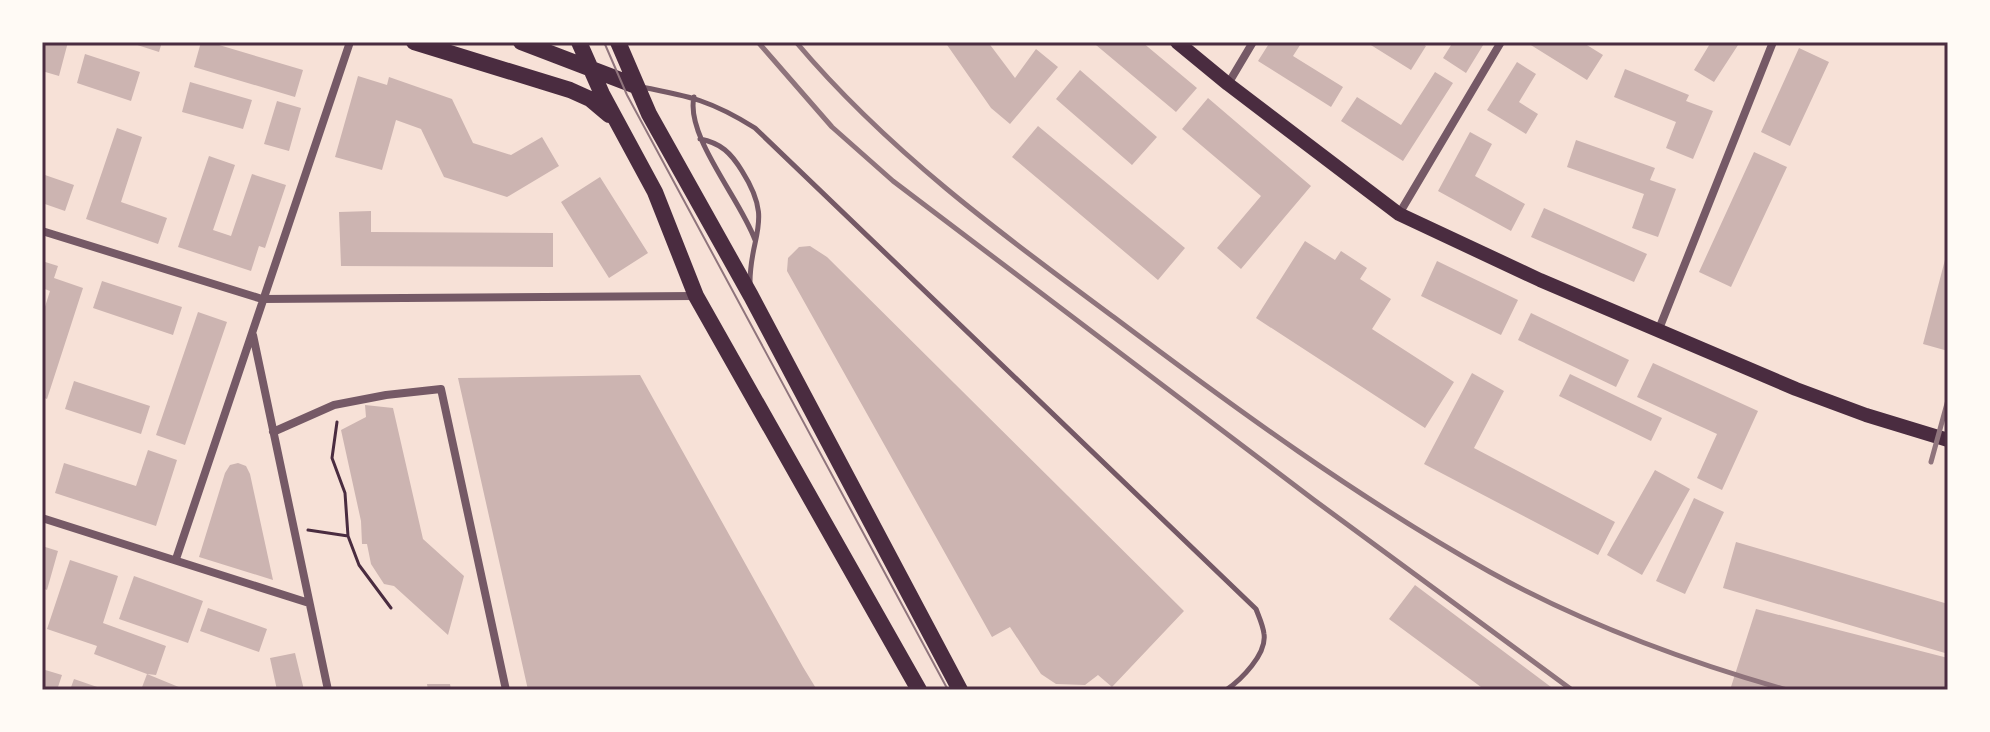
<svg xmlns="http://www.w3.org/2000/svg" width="1990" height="732" viewBox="0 0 1990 732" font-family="Rubik,sans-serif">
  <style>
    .building { fill: #ccb4b1 }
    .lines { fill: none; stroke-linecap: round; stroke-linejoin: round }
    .path { stroke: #4a2c40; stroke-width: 3 }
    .service { stroke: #755966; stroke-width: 5 }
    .minor { stroke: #755966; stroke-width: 8 }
    .secondary { stroke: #4a2c40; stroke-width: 14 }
    .primary { stroke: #4a2c40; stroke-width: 16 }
    .tram { stroke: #8f747c; stroke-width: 2 }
    .rail { stroke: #8f747c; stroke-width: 5 }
    .neatline { fill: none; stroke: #4a2c40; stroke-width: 3 }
  </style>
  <rect width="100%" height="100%" fill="#f7e1d7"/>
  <path class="building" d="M42,42H68L59,76L42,71Z
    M128,42H162L159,52Z
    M201,42H209L303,70L295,97L194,67Z
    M945,42H988L1015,78L1036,49L1058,67L1010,124L991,108Z
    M1098,42H1142L1197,88L1176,112L1096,45Z
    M1270,42H1302L1293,56L1343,87L1331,107L1258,61Z
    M1366,42H1420L1426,46L1411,70Z
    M1453,42H1485L1466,73L1443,58Z
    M1526,42H1582L1603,55L1587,80Z
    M1711,42H1740L1714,82L1694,70Z
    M1799,48L1829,62L1790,146L1761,132Z
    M85,54L140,72L131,101L77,83Z
    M1517,62L1536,74L1519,102L1538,114L1526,134L1487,110Z
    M1625,69L1689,95L1686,101L1713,111L1693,159L1666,148L1676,122L1614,97Z
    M1080,70L1157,137L1132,165L1056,99Z
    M1435,72L1453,83L1403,161L1341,121L1357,97L1401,125Z
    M358,76L387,85L389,77L452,99L473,143L511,155L542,137L559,166L507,197L444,177L421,129L396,120L382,170L335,157Z
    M190,82L252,100L243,129L182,112Z
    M1208,98L1311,186L1241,269L1217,248L1261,196L1182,129Z
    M277,101L301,108L289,151L264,144Z
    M1038,126L1185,248L1158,280L1012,157Z
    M117,128L142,137L121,202L167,218L158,244L86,219Z
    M1470,132L1492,144L1475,176L1525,204L1511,231L1438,191Z
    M1576,140L1655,168L1650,180L1676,189L1658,237L1632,228L1644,194L1567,167Z
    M1754,152L1787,167L1731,287L1699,272Z
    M209,156L235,165L213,230L231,236L252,174L286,185L265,248L259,246L251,271L178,247Z
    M42,174L74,185L65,211L42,203Z
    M600,177L648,253L609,278L561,202Z
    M1544,208L1647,254L1634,282L1531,237Z
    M371,211V232L553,233V267L341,266L339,212Z
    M1305,241L1335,260L1341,251L1367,268L1360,279L1391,299L1372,329L1454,382L1425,428L1256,318Z
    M810,246L827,257L1184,611L1112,687L1098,675L1085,685L1056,684L1041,674L1010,627L992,637L787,271L788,258L799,247Z
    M1947,252L1948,253V351L1923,344Z
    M42,261L58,266L54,278L83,288L47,399L42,397V316L50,291L42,288Z
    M1437,261L1518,300L1501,335L1421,296Z
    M102,281L182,307L173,335L93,308Z
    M198,312L227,322L185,445L156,435Z
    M1531,313L1629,360L1616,387L1518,340Z
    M1653,363L1758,411L1722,490L1697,478L1717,434L1637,397Z
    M1472,373L1504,391L1474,448L1615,522L1598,555L1424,464Z
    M1570,374L1662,418L1651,441L1559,396Z
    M640,375L803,667L817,690H528L458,378Z
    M74,381L150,406L141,434L65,409Z
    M365,405L393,408L423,539L464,576L448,635L394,586L384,584L371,564L367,544H362L361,521L341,430L366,417Z
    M148,450L177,460L156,526L55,493L64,463L136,486Z
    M238,463L246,466L250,474L273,580L199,557L225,473L230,465Z
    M1655,470L1690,489L1642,575L1607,555Z
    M1694,498L1724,512L1685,594L1656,581Z
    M1736,542L1948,604V641L1945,653L1723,588Z
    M42,546L58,551L47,590L42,588Z
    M70,560L118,576L103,623L166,646L156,675L147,674L186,690H141L147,674L94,654L97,646L47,629Z
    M134,576L203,601L188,643L119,619Z
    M1415,585L1555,690H1485L1389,619Z
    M208,608L267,629L259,652L200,631Z
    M1756,609L1948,658V690H1730Z
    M295,653L304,690H277L270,658Z
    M42,669L62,675L57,690H42Z
    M74,679L103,689V690H70Z
    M427,684H450L451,690H428Z"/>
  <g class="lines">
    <path class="path" d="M337,422L332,458L345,493L348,536L359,565L391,608
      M308,530L348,536"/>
    <path class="service" d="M641,87C690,96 712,101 755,128L1256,609C1259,617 1263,625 1264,634C1267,654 1241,680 1226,690
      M694,97C685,136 741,200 755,240
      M700,139C721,143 731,153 742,171C775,223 749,234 750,285"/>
    <path class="minor" d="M1228,84L1253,42
      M1399,214L1501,42
      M42,231L262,299L695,296
      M1659,329L1773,42
      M253,335L328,690
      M273,432L334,405L386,395L441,389L506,690
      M42,518L309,603
      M176,559L350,42"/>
    <path class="secondary" d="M1177,42L1228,84L1399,214L1540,280L1796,389L1866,415L1948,440"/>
    <path class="primary" d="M414,42L570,90L590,99L609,115
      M521,42L636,86
      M579,42L602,94L655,192L696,296L919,690
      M618,42L649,114L751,296L960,690"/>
    <path class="tram" d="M604,42L627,95L948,690"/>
    <path class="rail" d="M758,42L832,127L893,181L1314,500L1572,690
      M796,42C888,151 1001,234 1115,318C1236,409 1358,498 1490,572C1584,624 1685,661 1787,690
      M1931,462L1948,400"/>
  </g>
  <rect width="1990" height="732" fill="none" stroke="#fffaf5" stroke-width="88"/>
  <rect x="44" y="44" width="1902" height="644" class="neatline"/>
</svg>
